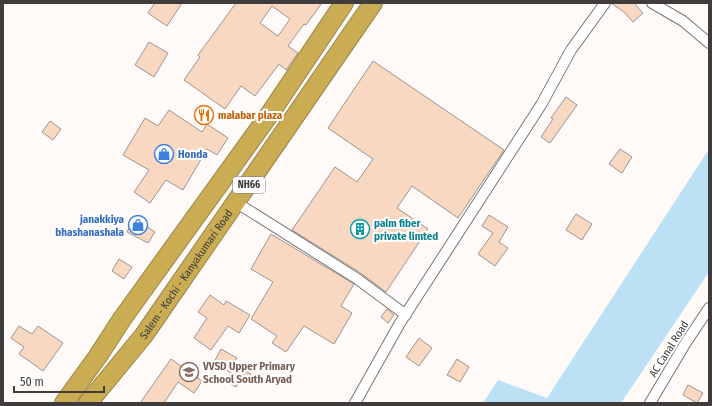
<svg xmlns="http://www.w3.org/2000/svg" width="712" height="406" viewBox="0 0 712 406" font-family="'Fira Sans Condensed',sans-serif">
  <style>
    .water { fill: #bce1f4 }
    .building { fill: #f9d8c2; stroke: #9a9490; fill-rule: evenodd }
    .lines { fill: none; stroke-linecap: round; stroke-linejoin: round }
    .street-casing { stroke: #7a7470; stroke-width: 12 }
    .highway-casing { stroke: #99854b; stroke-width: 20 }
    .street { stroke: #fff; stroke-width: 10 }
    .highway { stroke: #caac53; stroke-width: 18 }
    .labels { text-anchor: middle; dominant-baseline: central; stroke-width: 4; stroke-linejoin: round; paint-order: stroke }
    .shield { fill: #fff; stroke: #797676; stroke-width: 1 }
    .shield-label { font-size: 10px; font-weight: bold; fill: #3f3c3b }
    .food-label { font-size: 11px; font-weight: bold; fill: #c56008; stroke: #fff; text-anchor: start }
    .shop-label { font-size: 11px; font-weight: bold; fill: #366cbe; stroke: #fff; text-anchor: start }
    .culture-label { font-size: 11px; font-weight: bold; fill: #0d838f; stroke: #fff; text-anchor: start }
    .street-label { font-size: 11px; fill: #3f3c3b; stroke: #fff }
    .education-label { font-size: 11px; font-weight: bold; fill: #785e54; stroke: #fff; text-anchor: start }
  </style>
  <rect width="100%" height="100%" fill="#fffaf8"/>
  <path class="water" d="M709,149V272L621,403H483L498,380L547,398Z"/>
  <path class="building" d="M155,3H182L167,26L148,13Z
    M236,3H322L306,25L304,24L288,46L298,53L286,70L279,64L255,96L241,86L225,109L184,80L200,57L198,55ZM272,6L290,19L278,36L260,23Z
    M611,3H634L643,13L633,22L624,12Z
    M149,42L168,53L154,77L135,65Z
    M373,61L504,150L458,218L412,186L397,208L428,229L386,292L359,272L292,230L335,167L357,182L373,159L328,128Z
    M566,97L577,105L550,143L541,137L553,119L551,118Z
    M169,110L202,132L207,124L228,138L217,155L207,149L183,190L166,180L150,203L134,192L149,170L123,155L145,118L158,126Z
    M50,121L61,129L53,140L42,132Z
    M620,149L632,157L622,173L609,164Z
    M576,214L592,224L582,240L566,230Z
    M489,215L508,227L499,242L508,248L495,266L478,254L493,233L482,226Z
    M134,218L155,232L148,243L127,232Z
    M271,234L354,284L341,306L352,313L334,344L304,326L286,352L272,343L277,336L251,319L273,282L251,269Z
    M119,259L132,267L124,279L112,271Z
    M210,295L224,305L226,301L250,315L239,333L228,326L211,350L194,338L207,318L198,312Z
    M387,309L394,315L388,323L381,317Z
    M19,326L32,334L38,326L63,343L43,371L19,354L24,347L11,338Z
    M419,338L432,348L419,366L406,357Z
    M221,349L237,358L234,363L256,378L252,385L241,379L236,387L226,381L231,373L214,362Z
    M171,359L202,381L194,393L178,382L164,403H140Z
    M457,359L469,367L460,382L447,375Z
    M688,385L703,393L697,403L683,395Z"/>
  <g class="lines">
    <defs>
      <path id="street" d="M652,3L683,21L709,43
        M237,203L356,278L406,315
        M355,403L400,323L541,105L571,50L605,3
        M650,403L685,344L709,308"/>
      <g id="highway">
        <path d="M64,403L98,356L122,319L269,115L344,3"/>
        <path id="s1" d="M88,403L144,335L373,3"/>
      </g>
    </defs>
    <use href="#street" class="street-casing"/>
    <use href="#highway" class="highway-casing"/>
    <use href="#street" class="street"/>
    <use href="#highway" class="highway"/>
  </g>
  <defs>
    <symbol id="restaurant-ring" viewBox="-11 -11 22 22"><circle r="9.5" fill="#fff" stroke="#e8710a" stroke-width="1.5"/><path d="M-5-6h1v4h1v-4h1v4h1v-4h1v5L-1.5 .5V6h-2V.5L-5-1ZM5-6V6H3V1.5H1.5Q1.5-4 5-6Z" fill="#e8710a"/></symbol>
    <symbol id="shop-ring" viewBox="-11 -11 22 22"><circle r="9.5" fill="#fff" stroke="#3f7fe0" stroke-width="1.5"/><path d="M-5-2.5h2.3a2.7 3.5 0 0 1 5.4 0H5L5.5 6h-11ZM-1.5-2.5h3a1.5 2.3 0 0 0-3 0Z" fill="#3f7fe0"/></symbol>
    <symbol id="building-ring" viewBox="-11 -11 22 22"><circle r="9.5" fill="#fff" stroke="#0f9aa8" stroke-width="1.5"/><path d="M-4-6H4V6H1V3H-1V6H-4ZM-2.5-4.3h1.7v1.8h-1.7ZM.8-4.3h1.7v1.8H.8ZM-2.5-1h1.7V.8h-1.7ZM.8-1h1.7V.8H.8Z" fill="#0f9aa8"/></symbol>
    <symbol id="school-ring" viewBox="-11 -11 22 22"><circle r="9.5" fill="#fff" stroke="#8d6e63" stroke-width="1.5"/><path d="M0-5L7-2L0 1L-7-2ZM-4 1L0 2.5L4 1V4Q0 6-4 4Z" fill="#8d6e63"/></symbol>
  </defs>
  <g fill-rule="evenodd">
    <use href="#restaurant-ring" x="193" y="104" width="22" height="22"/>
    <use href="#shop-ring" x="153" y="143" width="22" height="22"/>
    <use href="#shop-ring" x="127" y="214" width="22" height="22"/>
    <use href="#building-ring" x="349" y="218" width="22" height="22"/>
    <use href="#school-ring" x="178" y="361" width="22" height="22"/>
  </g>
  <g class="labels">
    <rect class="shield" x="233" y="177" width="32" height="16" rx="3"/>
    <g class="shield-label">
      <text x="249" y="185">NH66</text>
    </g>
    <g class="food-label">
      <text x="218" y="115">malabar plaza</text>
    </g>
    <g class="shop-label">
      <text x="178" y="154">Honda</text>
      <text x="124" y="219" text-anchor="end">janakkiya<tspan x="124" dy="13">bhashanashala</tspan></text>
    </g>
    <g class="culture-label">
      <text x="374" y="223">palm fiber<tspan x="374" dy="13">private limted</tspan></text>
    </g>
    <g class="street-label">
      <text stroke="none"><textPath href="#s1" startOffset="162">Salem - Kochi - Kanyakumari Road</textPath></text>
      <text transform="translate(669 349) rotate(-58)">AC Canal Road</text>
    </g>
    <g class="education-label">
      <text x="203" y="366">VVSD Upper Primary<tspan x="203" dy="13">School South Aryad</tspan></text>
    </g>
  </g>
  <rect width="712" height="406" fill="none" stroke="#3f3c3b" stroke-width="8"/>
  <path d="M14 386v6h90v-6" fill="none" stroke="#3f3c3b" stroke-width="2"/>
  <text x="20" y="386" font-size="12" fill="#3f3c3b" stroke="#ffffff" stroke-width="3" paint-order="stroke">50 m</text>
</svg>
